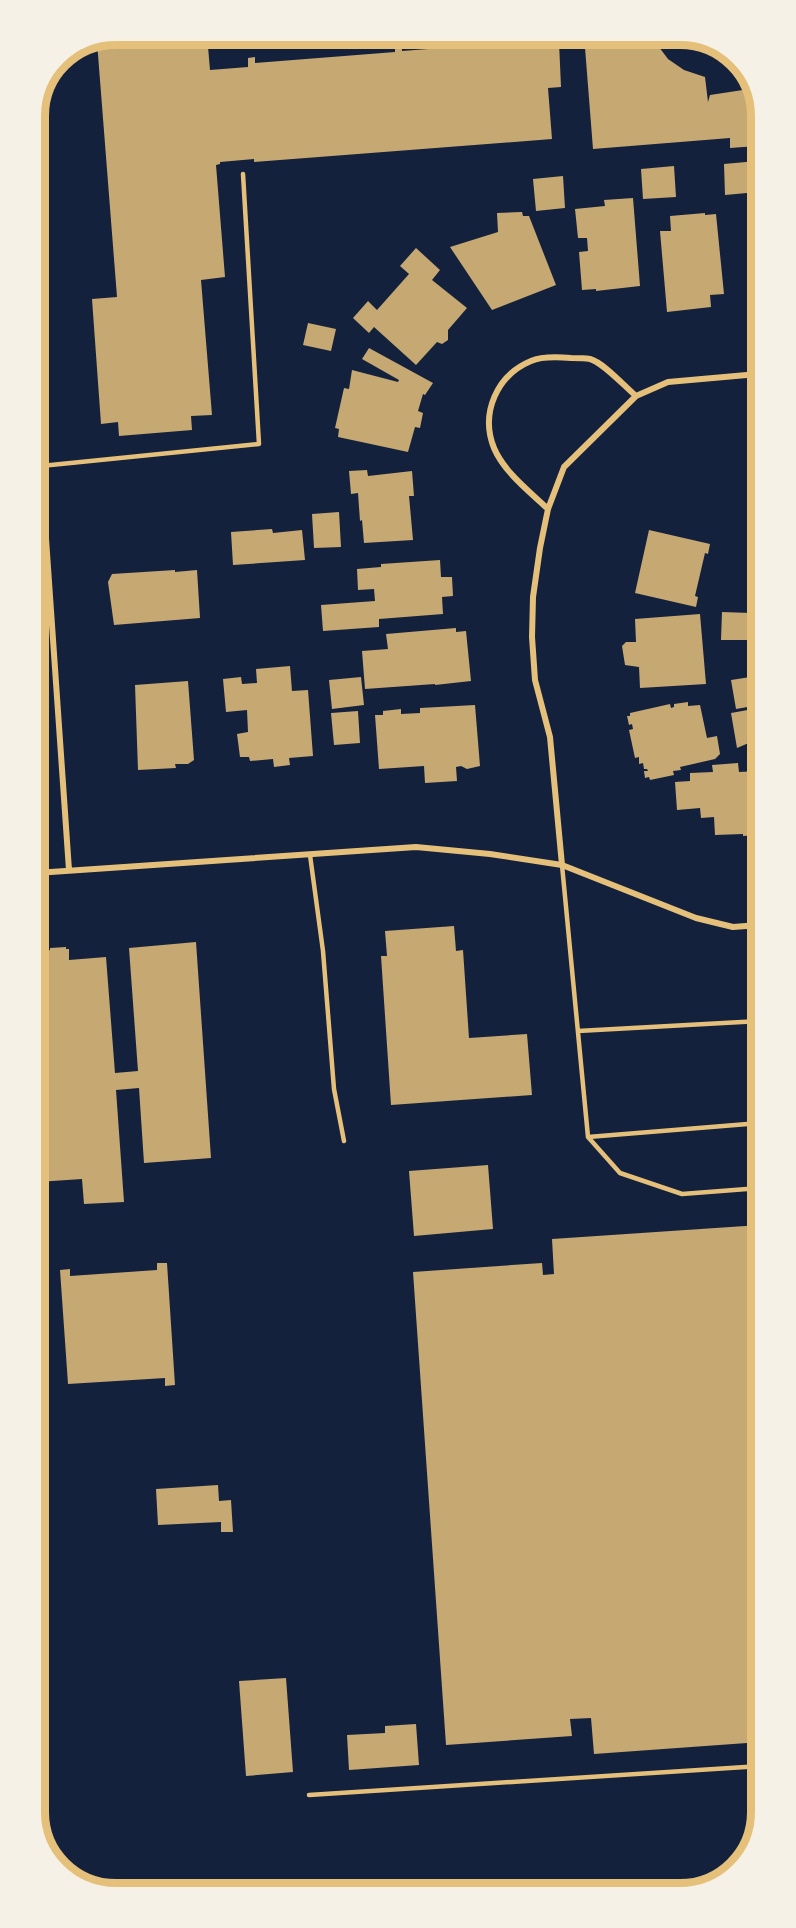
<svg xmlns="http://www.w3.org/2000/svg" width="796" height="1928" viewBox="0 0 796 1928" font-family="'Archivo Narrow',sans-serif">
  <style>
    .building { fill: #c6a872 }
    .lines { fill: none; stroke-linecap: round; stroke-linejoin: round }
    .service { stroke: #e5c07b; stroke-width: 4.5 }
    .minor { stroke: #e5c07b; stroke-width: 6 }
    .rim { fill: none; stroke: #e5c07b; stroke-width: 8 }
  </style>
  <rect width="100%" height="100%" fill="#14213d"/>
  <path class="building" d="M116,34L207,35L210,70L248,67V58L255,57V63L395,52V46H402V51L544,40V43L559,42L561,87L548,88L552,139L254,162V159L220,162V164L216,165L225,277L201,280L212,415L191,416L192,430L119,436L118,422L101,424L92,299L117,297L97,42Z
    M584,35H650L668,59L684,70L705,77L708,102L710,95L756,88L757,146L730,148V138L593,149Z
    M757,161L758,192L725,195L724,164Z
    M674,166L676,197L643,199L641,169Z
    M563,176L565,208L536,211L533,179Z
    M633,198L640,286L596,291V289L582,290L579,252L588,251L587,238H578L575,209L605,206L604,200Z
    M522,212L523,216H529L556,285L492,310L450,247L498,232L497,213Z
    M705,213V215L716,214L724,294L710,295L711,307L667,312L660,231H671L670,216Z
    M416,248L440,270L432,280L467,308L448,330V340L442,344L437,342L416,365L374,327L369,333L353,318L368,301L377,310L409,274L400,266Z
    M308,323L336,329L331,351L303,345Z
    M369,348L433,383L425,395L423,394L418,411L423,413L420,428L415,427L408,452L338,437L339,429L335,428L344,388L349,389L352,370L398,382L399,380L362,359Z
    M367,470L368,476L412,471L414,496H409L413,540L364,543L362,520L360,521L358,493L351,494L349,471Z
    M339,512L341,547L314,548L312,514Z
    M272,529L273,533L302,530L305,560L233,565L231,532Z
    M649,530L710,544L708,554L705,553L695,596L698,597L696,607L635,593Z
    M440,560L441,577H452L453,596L442,597L443,614L379,619V627L323,631L321,605L375,601L374,589L358,590L357,569L381,567V564Z
    M175,570V572L197,570L200,618L114,625L108,582L112,574Z
    M722,612L751,613V640H721Z
    M700,614L706,684L640,688L639,667L625,665L622,646L626,642H636L635,619Z
    M456,628V632L466,631L471,681L435,685V684L365,689L362,651L388,649L386,634Z
    M290,666L292,691L308,690L313,756L289,758L290,765L274,767L273,759L250,761L249,757H240L237,734L248,732L247,710L226,712L223,679L241,677L242,684L257,683L256,669Z
    M757,676L759,705L736,709L731,680Z
    M361,677L364,705L332,709L329,680Z
    M188,681L194,760L188,764H175L176,768L138,770L135,685Z
    M688,702V706L700,705L707,738L717,736L720,754L715,759L680,767L681,770L673,771L674,775L650,780L649,777L645,778L644,771H648L647,769H644L643,763L639,764V757L635,758L629,730L633,729L632,724L629,725L627,716H630V713L670,704L671,708L674,707V704Z
    M475,705L480,766L467,769L461,766L456,767L457,781L425,783L424,766L379,769L375,715H383V711L401,709V714L420,713V708Z
    M759,708V754L752,755L751,742L737,748L731,713Z
    M358,711L360,743L334,745L331,713Z
    M738,763L739,772L759,771V835L743,836V834L715,835L714,817L701,818L700,808L677,810L675,782L690,781V773L713,772L712,765Z
    M454,926L456,951L463,950L469,1038L527,1034L532,1095L391,1105L381,956H387L385,931Z
    M196,942L211,1158L144,1163L139,1088L116,1090L124,1202L84,1204L82,1179L37,1182V962L49,961L48,951L50,950V948L66,947V949H69V960L106,957L115,1073L138,1071L129,948Z
    M488,1165L493,1229L414,1236L409,1171Z
    M760,1225L761,1742L594,1754L591,1718L570,1719L572,1736L446,1745L413,1272L542,1263L543,1275L554,1274L552,1239Z
    M157,1263H167L175,1385L165,1386V1378L68,1384L60,1270L70,1269V1276L157,1270Z
    M218,1485L219,1501L231,1500L233,1532H221V1522L158,1525L156,1489Z
    M286,1678L293,1772L246,1776L239,1681Z
    M416,1724L419,1765L349,1770L347,1735L385,1733V1726Z"/>
  <g class="lines">
    <path class="service" d="M41,466L259,444L243,174
      M310,855L323,951L334,1089L344,1141
      M562,865L588,1137L620,1173L682,1194L760,1188
      M578,1031L760,1021
      M588,1137L760,1123
      M309,1795L761,1766"/>
    <path class="minor" d="M35,380L69,870
      M548,509C530,492 504,472 494,448C480,413 497,375 531,361C542,356 559,357 571,358C577,358 584,358 590,359C604,363 624,386 636,396
      M562,865L550,737L535,680L532,637L533,597L540,548L548,509L564,467L636,396L668,382L758,374
      M36,873L416,847L490,854L562,865L696,918L733,927L759,925"/>
  </g>
  <path d="M0 0H796V1928H0ZM116 45H680A71 71 0 0 1 751 116V1812A71 71 0 0 1 680 1883H116A71 71 0 0 1 45 1812V116A71 71 0 0 1 116 45Z" fill="#f6f1e7" fill-rule="evenodd"/>
  <path class="rim" d="M116 45H680A71 71 0 0 1 751 116V1812A71 71 0 0 1 680 1883H116A71 71 0 0 1 45 1812V116A71 71 0 0 1 116 45Z"/>
</svg>
